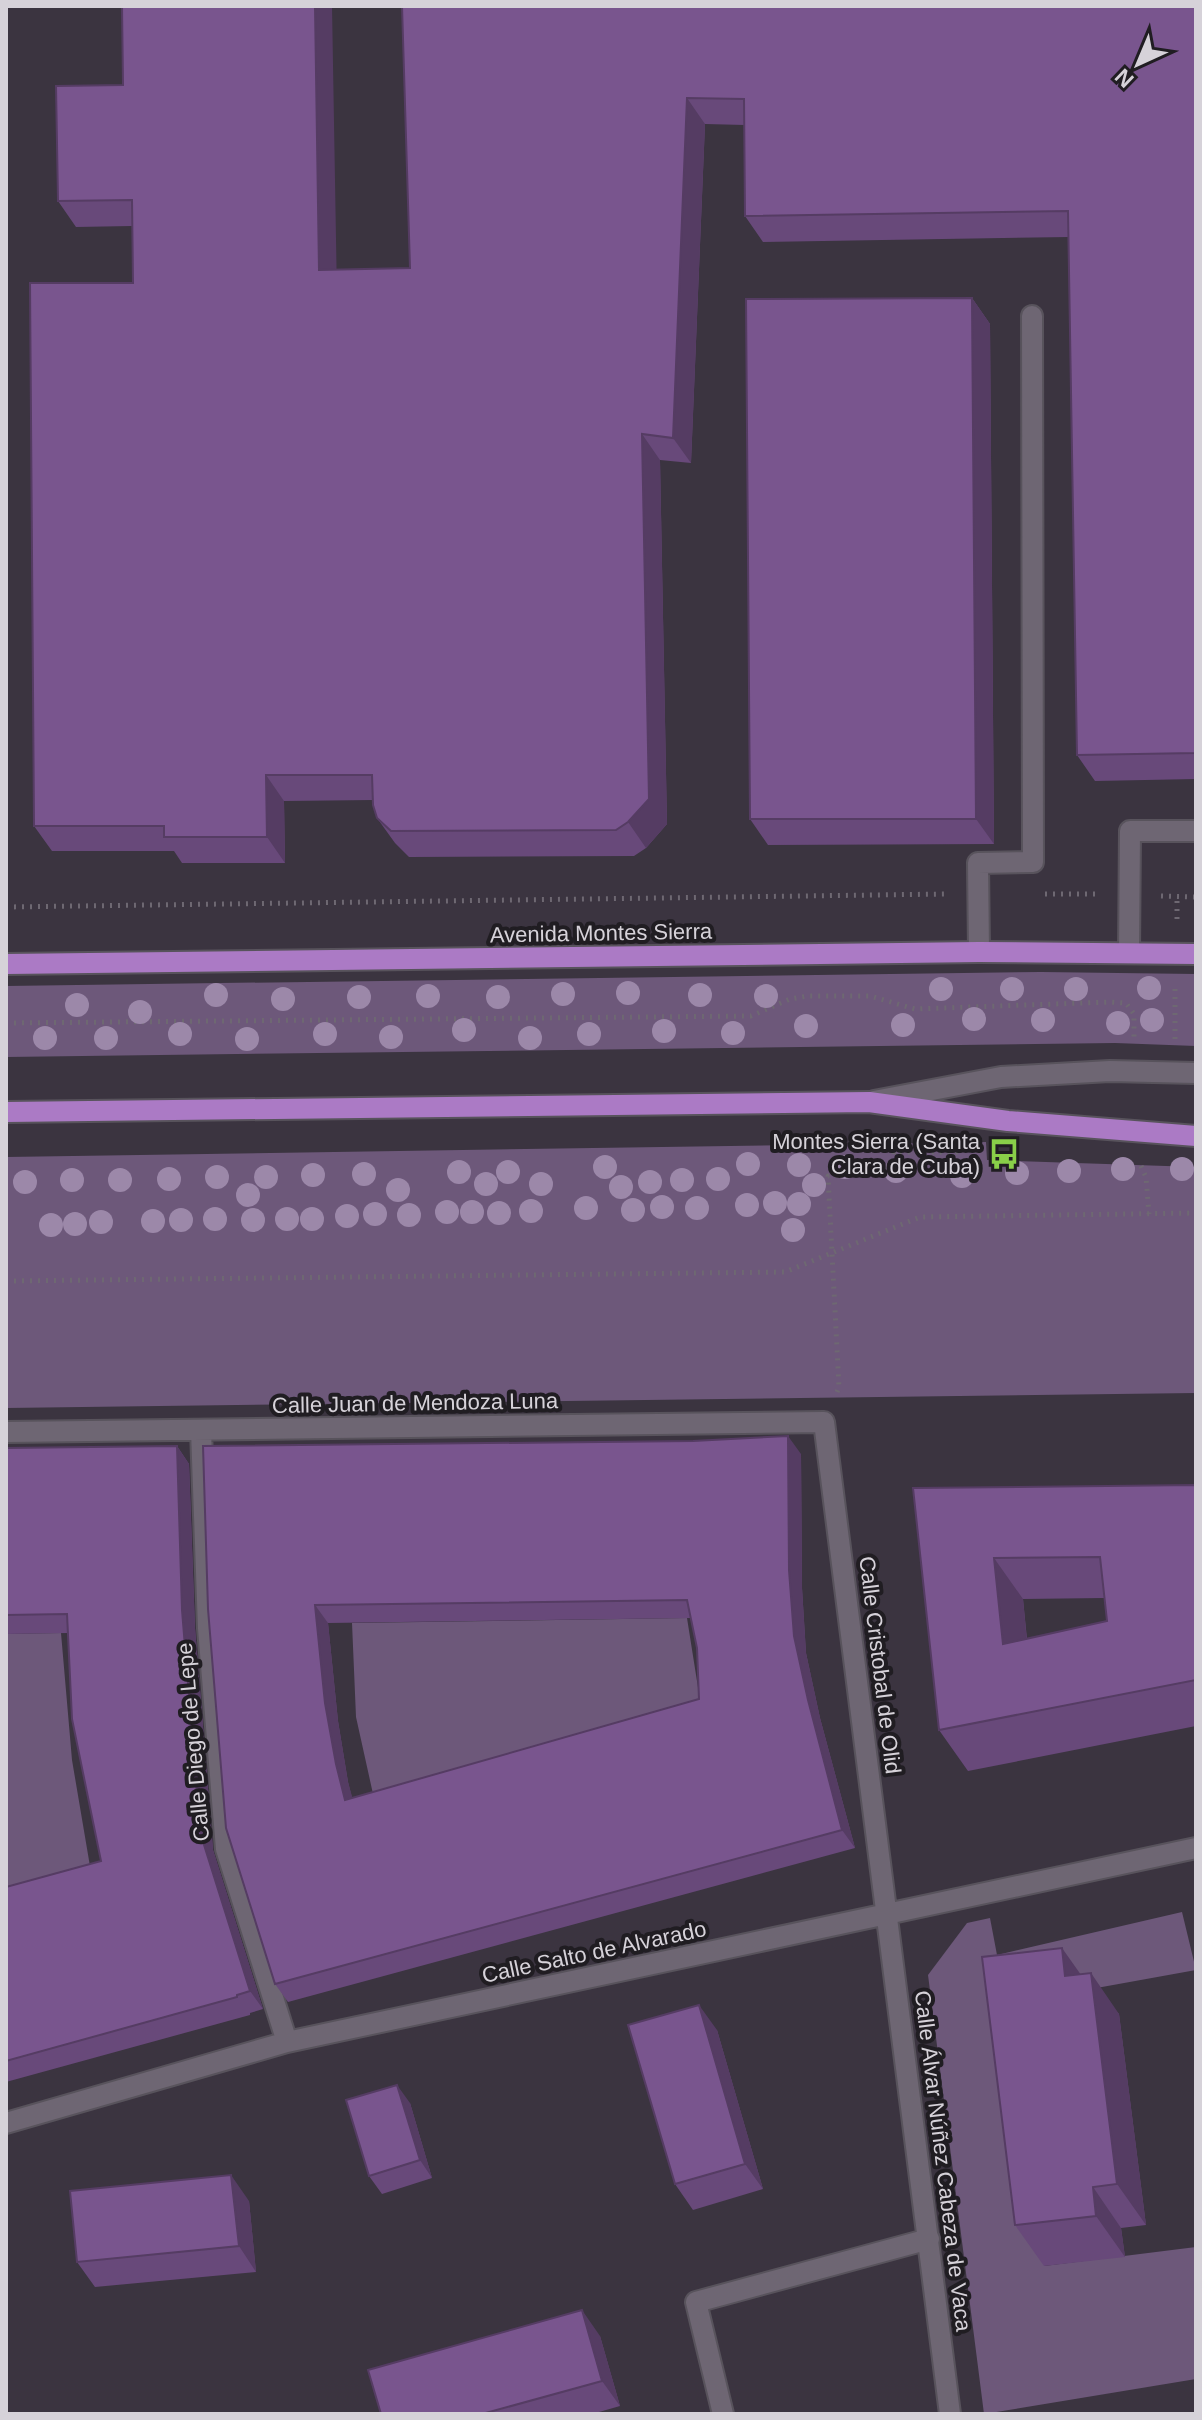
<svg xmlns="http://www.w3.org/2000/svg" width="1202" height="2420" viewBox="0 0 1202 2420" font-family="Arial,sans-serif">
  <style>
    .green { fill: #6d587a }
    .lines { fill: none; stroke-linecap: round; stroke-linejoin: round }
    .service-casing { stroke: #58535c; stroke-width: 24 }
    .minor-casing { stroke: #58535c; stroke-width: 24 }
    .primary-casing { stroke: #58535c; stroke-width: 24 }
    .path { stroke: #6e6872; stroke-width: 5; stroke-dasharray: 2 6; stroke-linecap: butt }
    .service { stroke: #6e6673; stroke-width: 20 }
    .minor { stroke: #6e6673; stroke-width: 20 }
    .primary { stroke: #ab7ac5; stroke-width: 20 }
    .tree { fill: #9c88a9 }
    .wall { fill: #68497a; fill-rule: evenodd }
    .shaded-wall { fill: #553c63 }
    .building { fill: #79558e; stroke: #553c63; stroke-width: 2; fill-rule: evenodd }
    .labels { text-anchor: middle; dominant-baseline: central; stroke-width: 8; stroke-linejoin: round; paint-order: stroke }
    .street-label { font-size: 22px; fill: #d6d2d9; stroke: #201d22 }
    .poi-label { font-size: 22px; fill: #d6d2d9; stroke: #201d22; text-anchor: end }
  </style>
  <rect width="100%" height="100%" fill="#3b3440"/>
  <path class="green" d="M1041,972L1196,974V1046L1115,1043L6,1057V986Z
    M986,1142L987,1160L1196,1167V1393L6,1408V1157Z
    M687,1618L703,1719L377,1812L356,1717L352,1623Z
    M61,1633L72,1760L93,1884L6,1908V1634Z
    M1182,1912L1196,1970L1091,1989L1044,2266L1196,2247V2379L984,2414L928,1975L967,1923L990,1918L997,1955Z"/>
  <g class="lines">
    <defs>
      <path id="service" d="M979,952L978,863L1033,862L1032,316
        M1129,953L1130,831H1196
        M874,1101L1001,1077L1110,1071L1196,1073"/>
      <path id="minor" d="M201,1430L208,1628L226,1849L287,2042
        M6,1432L824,1422L950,2414
        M6,2123L287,2042L1196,1848
        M723,2414L696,2302L929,2239"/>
      <path id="primary" d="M6,964L979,952L1196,954
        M6,1112L869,1102L1008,1121L1196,1136"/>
    </defs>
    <use href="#service" class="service-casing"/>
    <use href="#minor" class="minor-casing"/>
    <use href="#primary" class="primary-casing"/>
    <path class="path" d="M1045,894H1095
      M1161,896L1196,897
      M6,907L947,894
      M1177,919V896
      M6,1023L751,1016L790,999L808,996H870L915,1009L1110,1002L1126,1003L1134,1014V1038
      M1175,1039V985
      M1141,1166L1146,1177L1149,1214
      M6,1281L785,1272L920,1217L1196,1213
      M837,1392L839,1387L828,1176L891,1170L894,1152H961"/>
    <use href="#service" class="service"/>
    <use href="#minor" class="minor"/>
    <use href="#primary" class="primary"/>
  </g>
  <g class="tree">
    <circle cx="1149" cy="988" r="12"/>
    <circle cx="941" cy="989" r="12"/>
    <circle cx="1012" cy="989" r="12"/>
    <circle cx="1076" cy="989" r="12"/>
    <circle cx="628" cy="993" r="12"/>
    <circle cx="563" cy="994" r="12"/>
    <circle cx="216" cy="995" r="12"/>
    <circle cx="700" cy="995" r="12"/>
    <circle cx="428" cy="996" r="12"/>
    <circle cx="766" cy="996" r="12"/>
    <circle cx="359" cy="997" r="12"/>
    <circle cx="498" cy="997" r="12"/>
    <circle cx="283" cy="999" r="12"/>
    <circle cx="77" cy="1005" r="12"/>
    <circle cx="140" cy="1012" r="12"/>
    <circle cx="974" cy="1019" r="12"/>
    <circle cx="1043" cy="1020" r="12"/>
    <circle cx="1152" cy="1020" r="12"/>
    <circle cx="1118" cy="1023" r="12"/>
    <circle cx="903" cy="1025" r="12"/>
    <circle cx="806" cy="1026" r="12"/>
    <circle cx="464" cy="1030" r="12"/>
    <circle cx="664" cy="1031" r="12"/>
    <circle cx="733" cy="1033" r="12"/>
    <circle cx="180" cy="1034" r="12"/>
    <circle cx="325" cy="1034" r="12"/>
    <circle cx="589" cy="1034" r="12"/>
    <circle cx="391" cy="1037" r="12"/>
    <circle cx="45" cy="1038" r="12"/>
    <circle cx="106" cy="1038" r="12"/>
    <circle cx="530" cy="1038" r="12"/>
    <circle cx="247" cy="1039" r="12"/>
    <circle cx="748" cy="1164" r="12"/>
    <circle cx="799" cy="1165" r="12"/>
    <circle cx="605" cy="1167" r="12"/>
    <circle cx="845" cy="1167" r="12"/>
    <circle cx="1123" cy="1169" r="12"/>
    <circle cx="1182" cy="1169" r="12"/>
    <circle cx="896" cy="1171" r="12"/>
    <circle cx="1069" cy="1171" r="12"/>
    <circle cx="459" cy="1172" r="12"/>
    <circle cx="508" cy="1172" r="12"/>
    <circle cx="1017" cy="1173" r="12"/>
    <circle cx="364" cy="1174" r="12"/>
    <circle cx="313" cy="1175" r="12"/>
    <circle cx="962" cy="1176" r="12"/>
    <circle cx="217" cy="1177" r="12"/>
    <circle cx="266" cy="1177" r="12"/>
    <circle cx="169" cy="1179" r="12"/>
    <circle cx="718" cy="1179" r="12"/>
    <circle cx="72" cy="1180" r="12"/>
    <circle cx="120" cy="1180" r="12"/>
    <circle cx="682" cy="1180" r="12"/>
    <circle cx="25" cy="1182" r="12"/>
    <circle cx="650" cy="1182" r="12"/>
    <circle cx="486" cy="1184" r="12"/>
    <circle cx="541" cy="1184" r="12"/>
    <circle cx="814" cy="1185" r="12"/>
    <circle cx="621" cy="1187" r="12"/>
    <circle cx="398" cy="1190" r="12"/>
    <circle cx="248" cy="1195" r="12"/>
    <circle cx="775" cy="1203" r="12"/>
    <circle cx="799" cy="1204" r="12"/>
    <circle cx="747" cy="1205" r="12"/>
    <circle cx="662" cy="1207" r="12"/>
    <circle cx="586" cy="1208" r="12"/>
    <circle cx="697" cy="1208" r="12"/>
    <circle cx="633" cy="1210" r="12"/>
    <circle cx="531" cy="1211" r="12"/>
    <circle cx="447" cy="1212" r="12"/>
    <circle cx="472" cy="1212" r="12"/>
    <circle cx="499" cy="1213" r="12"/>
    <circle cx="375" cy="1214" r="12"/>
    <circle cx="409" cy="1215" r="12"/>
    <circle cx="347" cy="1216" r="12"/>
    <circle cx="215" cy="1219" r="12"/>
    <circle cx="287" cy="1219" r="12"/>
    <circle cx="312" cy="1219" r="12"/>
    <circle cx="181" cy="1220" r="12"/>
    <circle cx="253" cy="1220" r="12"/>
    <circle cx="153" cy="1221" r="12"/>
    <circle cx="101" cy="1222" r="12"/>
    <circle cx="75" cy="1224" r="12"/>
    <circle cx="51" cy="1225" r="12"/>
    <circle cx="793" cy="1230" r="12"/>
  </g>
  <path class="wall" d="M402,6H1196V779L1095,781L1077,755L1069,237L763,242L745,216V125L705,124L691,463L660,460L667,824L646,848L634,856L409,857L395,843L377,818L373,800L284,801L285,863H182L174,851H52L34,826L133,283L132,226L76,227L58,201L123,85L336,270L410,268Z
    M972,298L990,324L994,844L768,845L750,819Z
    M177,1446L189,1464L195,1628L213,1850L263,2009L250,2013V2015L6,2082V1887L101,1861L68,1633L6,1634V1448Z
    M801,1454L802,1588L806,1653L820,1718L855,1848L288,2002L275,1984L208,1609ZM691,1618L697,1648L699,1699L352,1798L348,1782L338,1721L328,1623Z
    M1196,1485V1726L968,1771L939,1730L913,1488ZM1104,1598L1107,1621L1027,1639L1023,1599Z
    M1080,1974L1119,2014L1146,2225L1121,2228L1125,2257L1044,2266L1015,2225Z
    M717,2030L763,2189L693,2210L675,2184Z
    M410,2103L432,2178L382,2194L369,2176Z
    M249,2201L256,2272L95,2287L77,2262Z
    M600,2336L620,2406L592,2414H381Z"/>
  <path class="shaded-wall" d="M315,6H332L337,296L319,270Z
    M687,98L705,124L691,463L673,438Z
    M972,298L990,324L994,844L976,819Z
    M642,434L660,460L667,824L646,848L628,822Z
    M266,775L284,801L285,863L267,837Z
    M788,1436L801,1454L802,1588L806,1653L820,1718L855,1848L842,1830L808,1700L794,1636L789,1570Z
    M177,1446L189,1464L195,1628L213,1850L263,2009L250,1991L200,1832L182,1610Z
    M994,1558L1023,1599L1031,1685L1003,1644Z
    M315,1605L328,1623L338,1721L348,1782L358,1818L345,1800L336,1764L325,1703Z
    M1062,1948L1091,1989L1065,1976Z
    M1091,1973L1119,2014L1146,2225L1117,2184Z
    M699,2005L717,2030L763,2189L745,2164Z
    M397,2085L410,2103L432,2178L420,2160Z
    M231,2175L249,2201L256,2272L239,2246Z
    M1093,2187L1121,2228L1125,2257L1096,2216Z
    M582,2310L600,2336L620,2406L602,2381Z"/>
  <path class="building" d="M122,6H315L319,270L410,268L402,6H1196V753L1077,755L1068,211L745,216L744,99L687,98L673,438L642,434L649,799L628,822L616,830L391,831L377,818L373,805L372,775H266L267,837H164V826H34L30,283H133L132,200L58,201L56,86L123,85Z
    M972,298L976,819H750L746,299Z
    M788,1436L789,1570L794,1636L808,1700L842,1830L275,1984L226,1828L208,1609L203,1446L693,1441ZM687,1600L697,1648L699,1699L345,1800L336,1764L325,1703L315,1605Z
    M177,1446L182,1610L200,1832L250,1991L237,1995V1997L6,2061V1887L101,1861L72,1719L67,1614L6,1615V1448Z
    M1196,1485V1680L939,1730L913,1488ZM1100,1557L1107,1621L1003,1644L994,1558Z
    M1062,1948L1065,1976L1091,1973L1117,2184L1093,2187L1096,2216L1015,2225L982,1957Z
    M699,2005L745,2164L675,2184L628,2025Z
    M397,2085L420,2160L369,2176L346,2100Z
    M231,2175L239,2246L77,2262L70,2191Z
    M582,2310L602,2381L482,2414H381L368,2370Z"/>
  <defs>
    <symbol id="bus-bare" viewBox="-9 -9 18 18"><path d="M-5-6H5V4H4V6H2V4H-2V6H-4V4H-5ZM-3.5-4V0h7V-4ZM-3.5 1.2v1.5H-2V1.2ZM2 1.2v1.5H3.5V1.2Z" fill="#89cf49" stroke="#201d22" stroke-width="2.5" paint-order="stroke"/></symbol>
  </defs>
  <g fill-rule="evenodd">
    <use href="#bus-bare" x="982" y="1132" width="44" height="44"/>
  </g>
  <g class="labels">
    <g class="street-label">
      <text transform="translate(601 933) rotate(-1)">Avenida Montes Sierra</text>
      <text transform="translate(415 1403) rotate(-1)">Calle Juan de Mendoza Luna</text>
      <text transform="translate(880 1665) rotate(83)">Calle Cristobal de Olid</text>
      <text transform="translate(193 1742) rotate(-95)">Calle Diego de Lepe</text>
      <text transform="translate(594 1952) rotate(-12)">Calle Salto de Alvarado</text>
      <text transform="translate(943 2161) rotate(83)">Calle Álvar Núñez Cabeza de Vaca</text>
    </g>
    <g class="poi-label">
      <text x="980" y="1141">Montes Sierra (Santa<tspan x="980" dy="25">Clara de Cuba)</tspan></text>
    </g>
  </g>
  <rect width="1202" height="2420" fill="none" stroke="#d6d2d9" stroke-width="16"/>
  <g transform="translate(1138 64) rotate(224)" stroke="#201d22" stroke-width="6" paint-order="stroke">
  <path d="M0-6L14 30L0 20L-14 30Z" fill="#d6d2d9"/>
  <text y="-12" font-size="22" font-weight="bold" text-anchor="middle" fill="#d6d2d9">N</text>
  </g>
</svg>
